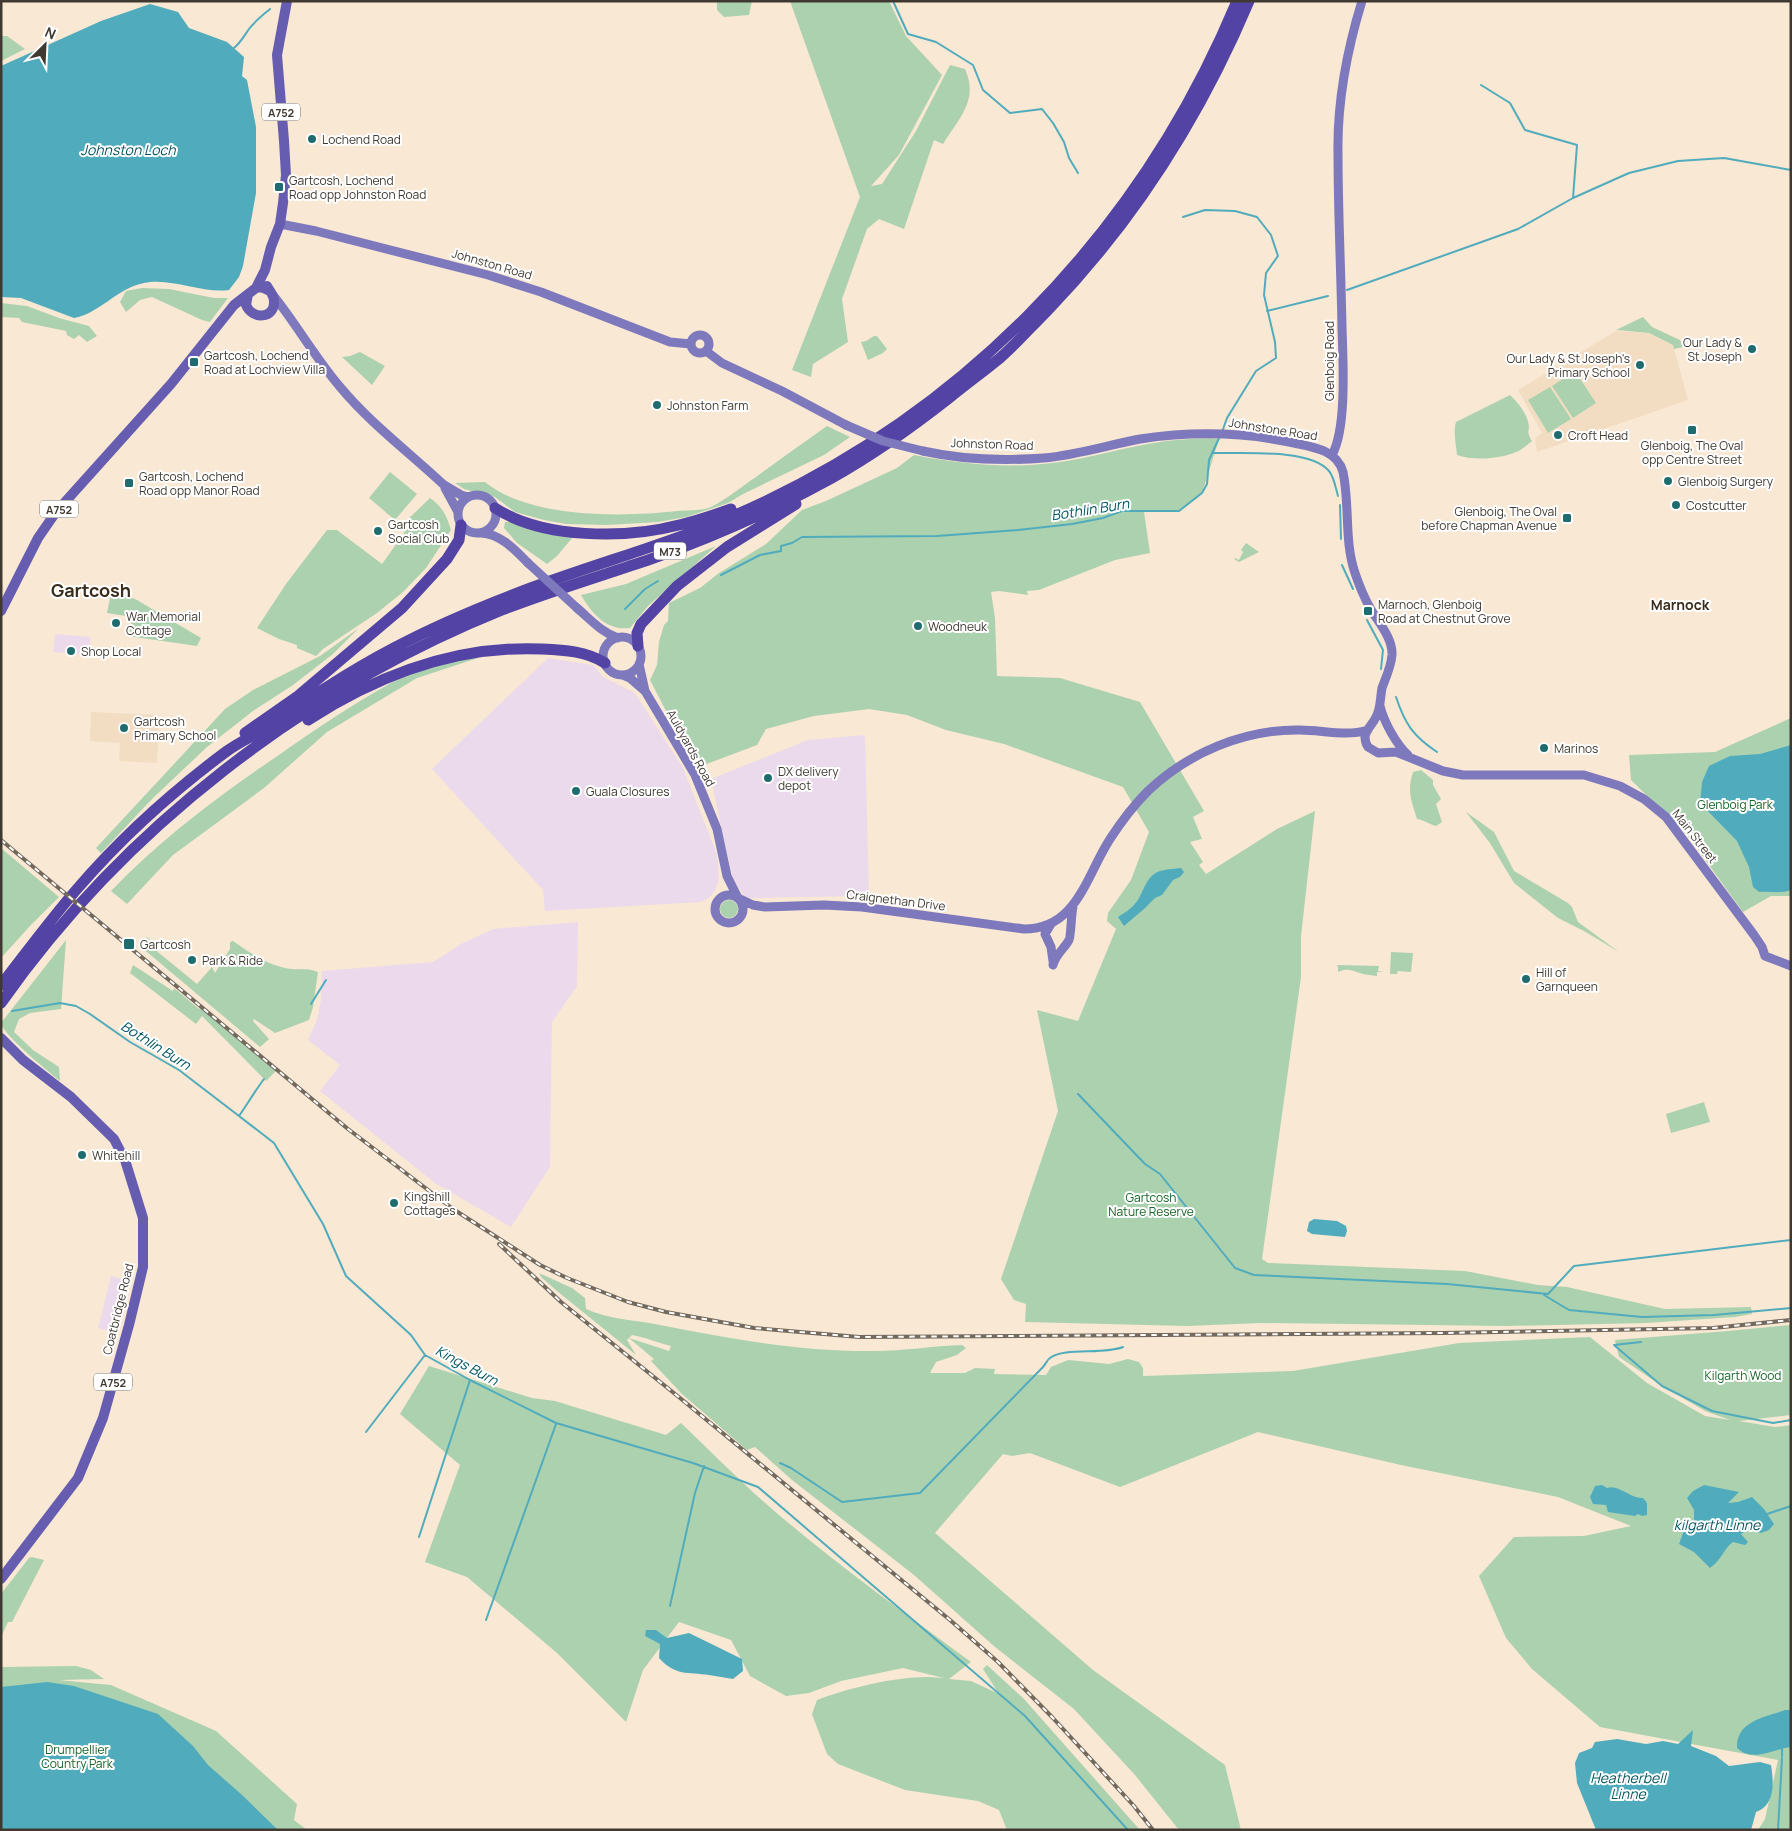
<svg xmlns="http://www.w3.org/2000/svg" width="1792" height="1831" viewBox="0 0 1792 1831" font-family="Manrope,sans-serif">
  <style>
    .commercial { fill: #ecdaec }
    .industrial { fill: #ebdaec }
    .built { fill: #f2ddc2 }
    .green { fill: #acd1af; fill-rule: evenodd }
    .water { fill: #50acbd }
    .lines { fill: none; stroke-linecap: round; stroke-linejoin: round }
    .stream { stroke: #50acbd; stroke-width: 2 }
    .secondary { stroke: #7e79bd; stroke-width: 9 }
    .primary { stroke: #665db0; stroke-width: 10 }
    .highway { stroke: #5343a4; stroke-width: 11 }
    .rail-casing { stroke: #73695d; stroke-width: 4 }
    .rail { stroke: #fff; stroke-width: 2; stroke-dasharray: 5.5; stroke-linecap: butt }
    .secondary-bridge { stroke: #7e79bd; stroke-width: 9 }
    .poi-dot { fill: #1f6c6f; stroke: #fff; stroke-width: 2 }
    .labels { text-anchor: middle; dominant-baseline: central; stroke-width: 4; stroke-linejoin: round; paint-order: stroke }
    .shield { fill: #fff; stroke: #79746f; stroke-width: 1 }
    .shield-label { font-size: 11px; font-weight: bold; fill: #403931 }
    .poi-label { font-size: 12px; fill: #403931; stroke: #fff; text-anchor: start }
    .street-label { font-size: 12px; fill: #403931; stroke: #fff }
    .park-label { font-size: 12px; fill: #166426; stroke: #fff }
    .water-label { font-size: 14px; font-style: italic; fill: #005561; stroke: #fff }
    .neighbourhood-label { font-size: 14px; font-weight: bold; fill: #392c1b; stroke: #fff }
    .district-label { font-size: 18px; font-weight: bold; fill: #392c1b; stroke: #fff }
  </style>
  <rect width="100%" height="100%" fill="#f9e8d3"/>
  <path class="commercial" d="M55,634L91,637L87,655L53,652Z
    M578,922L577,986L552,1022L550,1167L511,1227L435,1183L320,1091L340,1065L308,1040L317,1020L321,1000L322,971L433,962L461,944L493,929Z"/>
  <path class="industrial" d="M548,658L593,665L603,677L635,693L683,768L717,854L719,880L715,891L709,898L701,902L545,911L543,890L432,769Z
    M865,735L869,896L745,898L732,876L711,779L808,740Z
    M111,1276L129,1281L117,1333L98,1328Z"/>
  <path class="built" d="M1616,331L1648,333L1673,345L1688,400L1537,452L1535,438L1542,433L1518,390Z
    M91,712L159,715L157,763L119,761L120,743L90,741Z"/>
  <path class="green" d="M717,1H752L749,15L724,17L717,10Z
    M790,1H889L906,36L942,75L899,155L871,186L882,184L916,131L950,65L965,69C979,100 959,118 943,144L934,140L904,229L879,219L867,229L842,299L848,342L813,364L811,377L792,370L860,197Z
    M1,36H7L25,49L1,61Z
    M142,288L169,289L214,298H228L210,322L202,320L152,297L140,300L126,312L120,302L126,291Z
    M1,303L27,306L59,318L89,326L97,336L87,342L79,335L74,339L67,335L66,331L22,322L19,318L1,317Z
    M1643,317L1652,327L1680,340L1683,347L1674,349L1673,345L1649,333L1616,330Z
    M874,336H877L887,349L883,353L868,360L861,342L866,341Z
    M360,352L385,366L372,385L342,357L350,356Z
    M1575,371L1596,403L1573,418L1552,386Z
    M1550,387L1571,419L1548,433L1528,400Z
    M1510,395C1517,402 1526,412 1528,422C1531,431 1525,431 1532,441C1527,445 1522,450 1516,452C1500,459 1473,461 1457,455C1456,444 1453,432 1456,422Z
    M827,426L850,437L824,455L743,494L728,503L686,517L658,522L607,525L566,524L544,520L515,512L495,497L464,489L455,483L485,482C530,519 622,517 677,511C687,510 702,511 711,507C727,499 741,487 756,477C779,460 803,443 827,426Z
    M1209,438L1219,439L1202,493L1179,511L1144,512L1150,553L1115,560L1039,590L1027,591L1028,595L999,591L991,592L995,618L997,676L1060,678L1140,702L1204,811L1193,817L1202,839L1190,842L1203,862L1199,865L1206,874L1277,829L1315,811L1301,936V977L1262,1259L1268,1263L1465,1271L1538,1285L1567,1287L1665,1309L1751,1307L1752,1314L1735,1317L1646,1323L1507,1326L1261,1323L1187,1326L1025,1322L1026,1304L1014,1300L1001,1279L1058,1111L1037,1010L1078,1021L1116,929L1107,921L1108,913L1131,880L1149,832L1123,787L1004,744L946,730L907,715L869,709L814,716L766,729L757,745L704,765L697,760L665,709L650,680L657,665L659,642L664,625L668,621L669,603L700,588L719,573L766,544L802,510L826,501L897,468L914,455C956,463 1000,468 1043,464C1079,461 1113,450 1148,444C1168,440 1189,439 1209,438Z
    M390,472L417,494L395,520L369,498Z
    M430,498C442,506 447,516 451,530L426,568L403,592L377,613L323,649L316,656L297,648V645L279,639L257,628L286,584L327,530H337L382,564L405,532L400,527Z
    M505,522H512L573,537L557,556L547,564L517,543L504,528Z
    M1246,543L1259,552L1239,562L1234,559L1235,558L1239,560L1243,552L1241,550Z
    M716,546L648,606L630,628C607,631 592,614 581,595L626,584Z
    M112,589L137,600L201,638L197,646L128,636L133,617L107,613Z
    M359,628L333,654L293,685L253,711L207,747L153,798L101,853L96,848L225,709L253,690L320,656Z
    M451,658H478L417,678L327,732L264,788L173,855L127,904L111,891C161,839 217,797 276,757C313,731 351,705 391,683C410,673 431,667 451,658Z
    M1791,718V896H1771L1743,912L1688,836L1631,780L1629,755L1715,752Z
    M1421,770L1433,780V785L1441,799L1436,804L1442,822L1436,826C1429,824 1424,820 1417,819C1411,800 1407,791 1413,772Z
    M1466,812L1494,832L1514,871L1568,903L1572,907L1578,922L1619,952L1584,931L1558,918L1514,883L1490,843Z
    M1,848L59,897L30,926L1,958Z
    M720 909a9 9 0 1 1 18 0a9 9 0 1 1-18 0Z
    M147,937L150,940L148,944L197,984L212,967L215,973L230,949V942L233,941C250,953 269,966 291,969C301,970 309,968 318,972L313,1007L309,1020L275,1033L254,1019L253,1021L269,1039L260,1047L141,947Z
    M66,940L61,1009L30,1013L19,1019L14,1032L33,1050L59,1067L60,1081C48,1071 3,1035 1,1023Z
    M1391,952L1413,953L1411,972L1398,971L1397,974H1390Z
    M133,965L173,991L174,988L199,1009L201,1007L276,1071L266,1081L202,1016L196,1024L130,973Z
    M1337,965L1379,966L1378,971L1384,972H1377V976C1372,975 1367,975 1363,974C1354,972 1349,967 1338,972V967Z
    M1704,1102L1710,1122L1671,1133L1666,1114Z
    M539,1273L572,1288L585,1298L586,1309C607,1319 636,1320 660,1325C730,1339 803,1352 875,1351C903,1351 933,1346 962,1345L966,1348L957,1355L936,1362L930,1373H965L975,1368L995,1369L994,1374L1046,1375L1051,1367L1068,1360L1109,1364L1128,1359L1139,1362L1143,1368V1376L1293,1371L1459,1343L1590,1337L1647,1383L1705,1416L1730,1420L1705,1411L1662,1386L1619,1357L1615,1340L1728,1331L1791,1325V1415L1739,1421L1775,1427L1791,1425V1830H1758L1765,1819L1778,1760L1600,1727L1532,1669L1506,1638L1479,1576L1514,1537L1584,1536L1631,1526L1558,1497L1401,1465L1258,1432L1120,1487L1030,1453L1012,1456L1003,1454L935,1533L1093,1670L1225,1765L1241,1830H1179L1135,1775L1074,1709L995,1647L914,1575L792,1480L755,1447L747,1450L682,1394L651,1361L654,1359L629,1338L627,1340L636,1355L557,1291L541,1277ZM632,1335C645,1337 658,1343 671,1346L669,1351L629,1338Z
    M429,1366L532,1398L555,1401L666,1435L681,1423C706,1447 730,1471 755,1494C823,1555 898,1608 971,1662L949,1679L971,1681L999,1694L983,1669L987,1665L1024,1699L1140,1830H1007L999,1810L978,1801L905,1790L838,1764L827,1754L812,1714L817,1700C849,1688 893,1677 928,1677C933,1677 939,1678 944,1678L903,1668L841,1681L809,1693L786,1696L750,1676L731,1640L679,1622L643,1670L626,1722L557,1653L467,1577L425,1562L460,1465L400,1414Z
    M32,1557L44,1560L12,1622H8L1,1637V1594L29,1558Z
    M76,1666L91,1670L104,1679L59,1680L111,1685L216,1731L297,1804L294,1820L307,1830H1V1667Z"/>
  <path class="water" d="M150,4L178,12L189,28L227,42L244,57L242,76L247,80L256,127V193L243,266L239,277L229,290C203,294 171,277 144,283C117,288 99,314 74,318L21,298L1,297V66L101,21Z
    M1791,745V890C1781,894 1770,891 1759,892L1753,887L1749,867L1737,841L1700,803L1702,782L1709,766L1730,756L1760,754Z
    M1181,868L1184,872L1180,877L1173,880L1162,895L1155,898L1144,909L1124,926L1118,917C1126,912 1134,907 1139,898C1143,891 1146,880 1154,874C1161,869 1173,869 1181,868Z
    M1314,1219L1337,1221L1346,1226L1347,1231L1345,1237L1312,1234L1307,1231L1309,1222Z
    M1602,1485L1607,1488C1619,1484 1630,1499 1643,1498L1647,1503V1515L1642,1516L1638,1514L1635,1516L1608,1512L1606,1505L1593,1504L1590,1497L1595,1486Z
    M1704,1485L1739,1492L1728,1503L1738,1502L1752,1497L1764,1509L1774,1524L1769,1530L1761,1533L1749,1529L1741,1534L1748,1542L1745,1545L1733,1542C1723,1549 1722,1560 1710,1568L1694,1552L1679,1544L1683,1533L1694,1521V1510L1687,1498L1693,1491Z
    M646,1630H656L667,1638L689,1633L742,1659L743,1671L733,1679C725,1678 717,1676 709,1675C688,1672 675,1676 659,1658L660,1644L645,1636Z
    M47,1682L74,1686L158,1714L193,1746L208,1765L241,1794L278,1830H1V1687Z
    M1785,1710H1791V1747C1772,1749 1753,1763 1737,1748C1736,1721 1765,1717 1785,1710Z
    M1693,1730L1691,1746L1716,1756L1729,1766L1760,1762L1771,1765C1774,1783 1775,1805 1756,1812L1751,1830H1596L1577,1783L1575,1763L1579,1753L1592,1748L1595,1742L1617,1739L1646,1744L1663,1741L1678,1744Z"/>
  <g class="lines">
    <path class="stream" d="M893,1L908,34L936,42L973,65L983,90L1010,113L1042,109L1053,123L1064,142L1069,158L1078,173
      M234,48C241,42 244,36 249,29C255,21 263,15 270,9
      M1481,85L1510,103L1525,130L1577,145L1573,198
      M1183,217L1205,210L1235,211L1257,217L1271,235L1278,256L1266,273L1264,295L1275,342L1276,358L1256,371L1227,418L1222,432
      M1347,290L1518,229L1573,198L1629,173L1678,161L1724,158L1791,170
      M1267,311L1328,296
      M1213,453C1242,454 1310,448 1329,471C1334,477 1336,489 1338,496
      M1340,505L1341,539
      M1342,565L1353,589
      M721,575L760,555L781,551V546L792,543L802,537L937,536L1018,530L1072,524L1103,518L1122,511H1179L1202,493L1207,484L1209,460L1220,436
      M625,609L645,589L658,581
      M1367,620L1383,650L1381,669
      M1396,697C1405,724 1413,736 1437,752
      M311,1004L326,980
      M12,1011L60,1003L76,1006L90,1014L130,1042L179,1070L239,1116C248,1103 255,1091 264,1079
      M1078,1094L1145,1164L1160,1174L1235,1268L1254,1275L1447,1284L1548,1294L1574,1266L1791,1240
      M239,1116L274,1143L323,1224L346,1276L411,1335L425,1355L470,1380L556,1423L693,1463L758,1487L1025,1716L1128,1830
      M1544,1295L1569,1310L1642,1317L1714,1315L1791,1308
      M1641,1342L1614,1345L1662,1386L1712,1411L1773,1423L1791,1420
      M366,1432L425,1355
      M780,1463L791,1468L842,1502L920,1493L1043,1367C1045,1365 1047,1360 1050,1358C1064,1347 1104,1355 1123,1347
      M1767,1514L1791,1506
      M419,1537L470,1380
      M670,1606L695,1493L704,1466
      M486,1620L556,1424
      M1782,1756V1748
      M1778,1830L1782,1758"/>
    <path class="secondary" d="M280,224L316,231L488,275L541,292L670,342L691,344
      M273,295C297,325 316,359 341,388C371,424 410,453 444,485L461,495L468,497
      M691 344a9 9 0 1 1 18 0a9 9 0 1 1-18 0Z
      M706,351L722,363L782,391L846,425
      M923,451C963,460 1004,461 1044,458C1077,455 1108,445 1140,439C1193,431 1243,432 1294,443C1313,447 1337,450 1343,472C1350,505 1344,541 1355,573C1359,585 1364,597 1370,608C1378,622 1393,638 1392,655C1391,667 1386,677 1382,688C1380,698 1381,708 1376,717C1373,724 1366,729 1365,737C1365,741 1366,744 1368,747L1378,753L1396,752L1443,771L1463,775H1584L1620,786L1644,799L1666,817L1754,935L1762,947L1765,956L1791,966
      M1332,455C1347,428 1343,361 1342,328C1341,270 1338,212 1338,154C1337,103 1347,50 1362,1
      M445,488L458,512
      M458 514a19 19 0 1 1 38 0a19 19 0 1 1-38 0Z
      M481,533C501,534 515,550 528,563
      M577,608C590,619 601,632 618,638
      M603 656a19 19 0 1 1 38 0a19 19 0 1 1-38 0Z
      M639,664L645,691L695,775L708,807L717,829L727,876L738,898
      M623,675L630,678L645,691
      M1380,706C1384,722 1396,744 1408,755
      M715 909a14 14 0 1 1 28 0a14 14 0 1 1-28 0Z
      M738,898L753,905L765,907L824,905L862,907L1024,929C1077,929 1086,876 1110,839C1121,822 1134,805 1148,791C1188,753 1244,729 1300,730C1322,730 1346,737 1368,730
      M1051,924L1045,934L1051,947L1053,961
      M1053,965C1056,954 1064,949 1069,940C1071,937 1071,915 1073,907"/>
    <path class="primary" d="M256,288L265,270L271,247L280,224L283,203L286,175L284,141L277,55L287,1
      M248,294L246,305C252,320 275,319 274,301C274,295 269,290 267,286
      M1,611L38,538L56,512L171,384L234,305L256,288L261,287L270,291
      M1,1038L23,1060L71,1097L114,1139L125,1160L143,1218V1267L129,1325L103,1418L78,1478L1,1579"/>
    <path class="highway" d="M495,508C543,539 625,539 679,525C697,521 714,515 731,509
      M638,646L637,633L641,624L677,586L727,547L796,504
      M308,720C378,675 458,645 542,649C564,650 586,651 605,663
      M245,733L298,696L402,608L447,559L459,540L461,525
      M1,985C26,953 50,920 77,889C121,838 173,791 227,751C238,743 251,737 262,730C305,701 348,672 394,648C437,625 483,606 528,589C590,566 653,548 714,524C953,427 1138,239 1237,1
      M1,1003C124,828 304,690 502,610C551,591 601,576 651,559C713,537 774,510 832,478C873,455 911,428 948,399C965,385 983,372 1000,358C1016,344 1031,327 1047,311C1134,221 1200,117 1249,1"/>
    <defs>
      <path id="rail" d="M1,840L348,1129L453,1209L540,1265L567,1278L628,1302L666,1312L754,1328L859,1337L1443,1333L1713,1328L1791,1320
        M499,1244L561,1302L680,1398L950,1620L998,1662L1052,1717L1134,1806L1153,1830"/>
    </defs>
    <use href="#rail" class="rail-casing"/>
    <use href="#rail" class="rail"/>
    <path class="secondary-bridge" d="M846,425L883,441L923,451
      M528,563L577,608"/>
  </g>
  <g class="poi-dot">
    <circle cx="312" cy="139" r="5"/>
    <rect x="274" y="182" width="10" height="10" rx="2.5"/>
    <circle cx="1752" cy="349" r="5"/>
    <rect x="189" y="357" width="10" height="10" rx="2.5"/>
    <circle cx="1640" cy="365" r="5"/>
    <circle cx="657" cy="405" r="5"/>
    <rect x="1687" y="425" width="10" height="10" rx="2.5"/>
    <circle cx="1558" cy="435" r="5"/>
    <circle cx="1668" cy="481" r="5"/>
    <rect x="124" y="478" width="10" height="10" rx="2.5"/>
    <circle cx="1676" cy="505" r="5"/>
    <rect x="1562" y="513" width="10" height="10" rx="2.5"/>
    <circle cx="378" cy="531" r="5"/>
    <rect x="1363" y="606" width="10" height="10" rx="2.5"/>
    <circle cx="116" cy="623" r="5"/>
    <circle cx="918" cy="626" r="5"/>
    <circle cx="71" cy="651" r="5"/>
    <circle cx="124" cy="728" r="5"/>
    <circle cx="1544" cy="748" r="5"/>
    <circle cx="768" cy="778" r="5"/>
    <circle cx="576" cy="791" r="5"/>
    <rect x="123" y="938" width="12" height="12" rx="2.5"/>
    <circle cx="192" cy="960" r="5"/>
    <circle cx="1526" cy="979" r="5"/>
    <circle cx="82" cy="1155" r="5"/>
    <circle cx="394" cy="1203" r="5"/>
  </g>
  <g class="labels">
    <g class="shield">
      <rect x="262" y="103.5" width="38" height="17" rx="4"/>
      <rect x="40" y="500.5" width="38" height="17" rx="4"/>
      <rect x="654" y="542.5" width="32" height="17" rx="4"/>
      <rect x="94" y="1373.5" width="38" height="17" rx="4"/>
    </g>
    <g class="shield-label">
      <text x="281" y="112">A752</text>
      <text x="59" y="509">A752</text>
      <text x="670" y="551">M73</text>
      <text x="113" y="1382">A752</text>
    </g>
    <g class="poi-label">
      <text x="322" y="139">Lochend Road</text>
      <text x="289" y="180">Gartcosh, Lochend<tspan x="289" dy="14">Road opp Johnston Road</tspan></text>
      <text x="1742" y="342" text-anchor="end">Our Lady &amp;<tspan x="1742" dy="14">St Joseph</tspan></text>
      <text x="204" y="355">Gartcosh, Lochend<tspan x="204" dy="14">Road at Lochview Villa</tspan></text>
      <text x="1630" y="358" text-anchor="end">Our Lady &amp; St Joseph's<tspan x="1630" dy="14">Primary School</tspan></text>
      <text x="667" y="405">Johnston Farm</text>
      <text x="1568" y="435">Croft Head</text>
      <text x="1692" y="445" text-anchor="middle">Glenboig, The Oval<tspan x="1692" dy="14">opp Centre Street</tspan></text>
      <text x="139" y="476">Gartcosh, Lochend<tspan x="139" dy="14">Road opp Manor Road</tspan></text>
      <text x="1678" y="481">Glenboig Surgery</text>
      <text x="1686" y="505">Costcutter</text>
      <text x="1557" y="511" text-anchor="end">Glenboig, The Oval<tspan x="1557" dy="14">before Chapman Avenue</tspan></text>
      <text x="388" y="524">Gartcosh<tspan x="388" dy="14">Social Club</tspan></text>
      <text x="1378" y="604">Marnoch, Glenboig<tspan x="1378" dy="14">Road at Chestnut Grove</tspan></text>
      <text x="126" y="616">War Memorial<tspan x="126" dy="14">Cottage</tspan></text>
      <text x="928" y="626">Woodneuk</text>
      <text x="81" y="651">Shop Local</text>
      <text x="134" y="721">Gartcosh<tspan x="134" dy="14">Primary School</tspan></text>
      <text x="1554" y="748">Marinos</text>
      <text x="778" y="771">DX delivery<tspan x="778" dy="14">depot</tspan></text>
      <text x="586" y="791">Guala Closures</text>
      <text x="140" y="944">Gartcosh</text>
      <text x="202" y="960">Park &amp; Ride</text>
      <text x="1536" y="972">Hill of<tspan x="1536" dy="14">Garnqueen</tspan></text>
      <text x="92" y="1155">Whitehill</text>
      <text x="404" y="1196">Kingshill<tspan x="404" dy="14">Cottages</tspan></text>
    </g>
    <g class="street-label">
      <text transform="translate(492 264) rotate(16)">Johnston Road</text>
      <text transform="translate(1329 361) rotate(-90)">Glenboig Road</text>
      <text transform="translate(1273 429) rotate(9)">Johnstone Road</text>
      <text transform="translate(992 444) rotate(2)">Johnston Road</text>
      <text transform="translate(691 748) rotate(61)">Auldyards Road</text>
      <text transform="translate(1695 836) rotate(52)">Main Street</text>
      <text transform="translate(896 900) rotate(7)">Craignethan Drive</text>
      <text transform="translate(118 1309) rotate(-76)">Coatbridge Road</text>
    </g>
    <g class="park-label">
      <text x="1735" y="804">Glenboig Park</text>
      <text x="1151" y="1197">Gartcosh<tspan x="1151" dy="14">Nature Reserve</tspan></text>
      <text x="1743" y="1375">Kilgarth Wood</text>
      <text x="77" y="1749">Drumpellier<tspan x="77" dy="14">Country Park</tspan></text>
    </g>
    <g class="water-label">
      <text x="128" y="149">Johnston Loch</text>
      <text transform="translate(1090 509) rotate(-9)">Bothlin Burn</text>
      <text transform="translate(156 1045) rotate(32)">Bothlin Burn</text>
      <text transform="translate(467 1365) rotate(28)">Kings Burn</text>
      <text x="1717" y="1524">kilgarth Linne</text>
      <text x="1628" y="1777">Heatherbell<tspan x="1628" dy="16">Linne</tspan></text>
    </g>
    <g class="neighbourhood-label">
      <text x="1680" y="604">Marnock</text>
    </g>
    <g class="district-label">
      <text x="91" y="590">Gartcosh</text>
    </g>
  </g>
  <rect width="1792" height="1831" fill="none" stroke="#403931" stroke-width="5"/>
  <g transform="translate(45 45) rotate(24)" stroke="#ffffff" stroke-width="4" paint-order="stroke">
  <path d="M0-4L9 19L0 12L-9 19Z" fill="#403931"/>
  <text y="-8" font-size="14" font-weight="bold" text-anchor="middle" fill="#403931">N</text>
  </g>
</svg>
